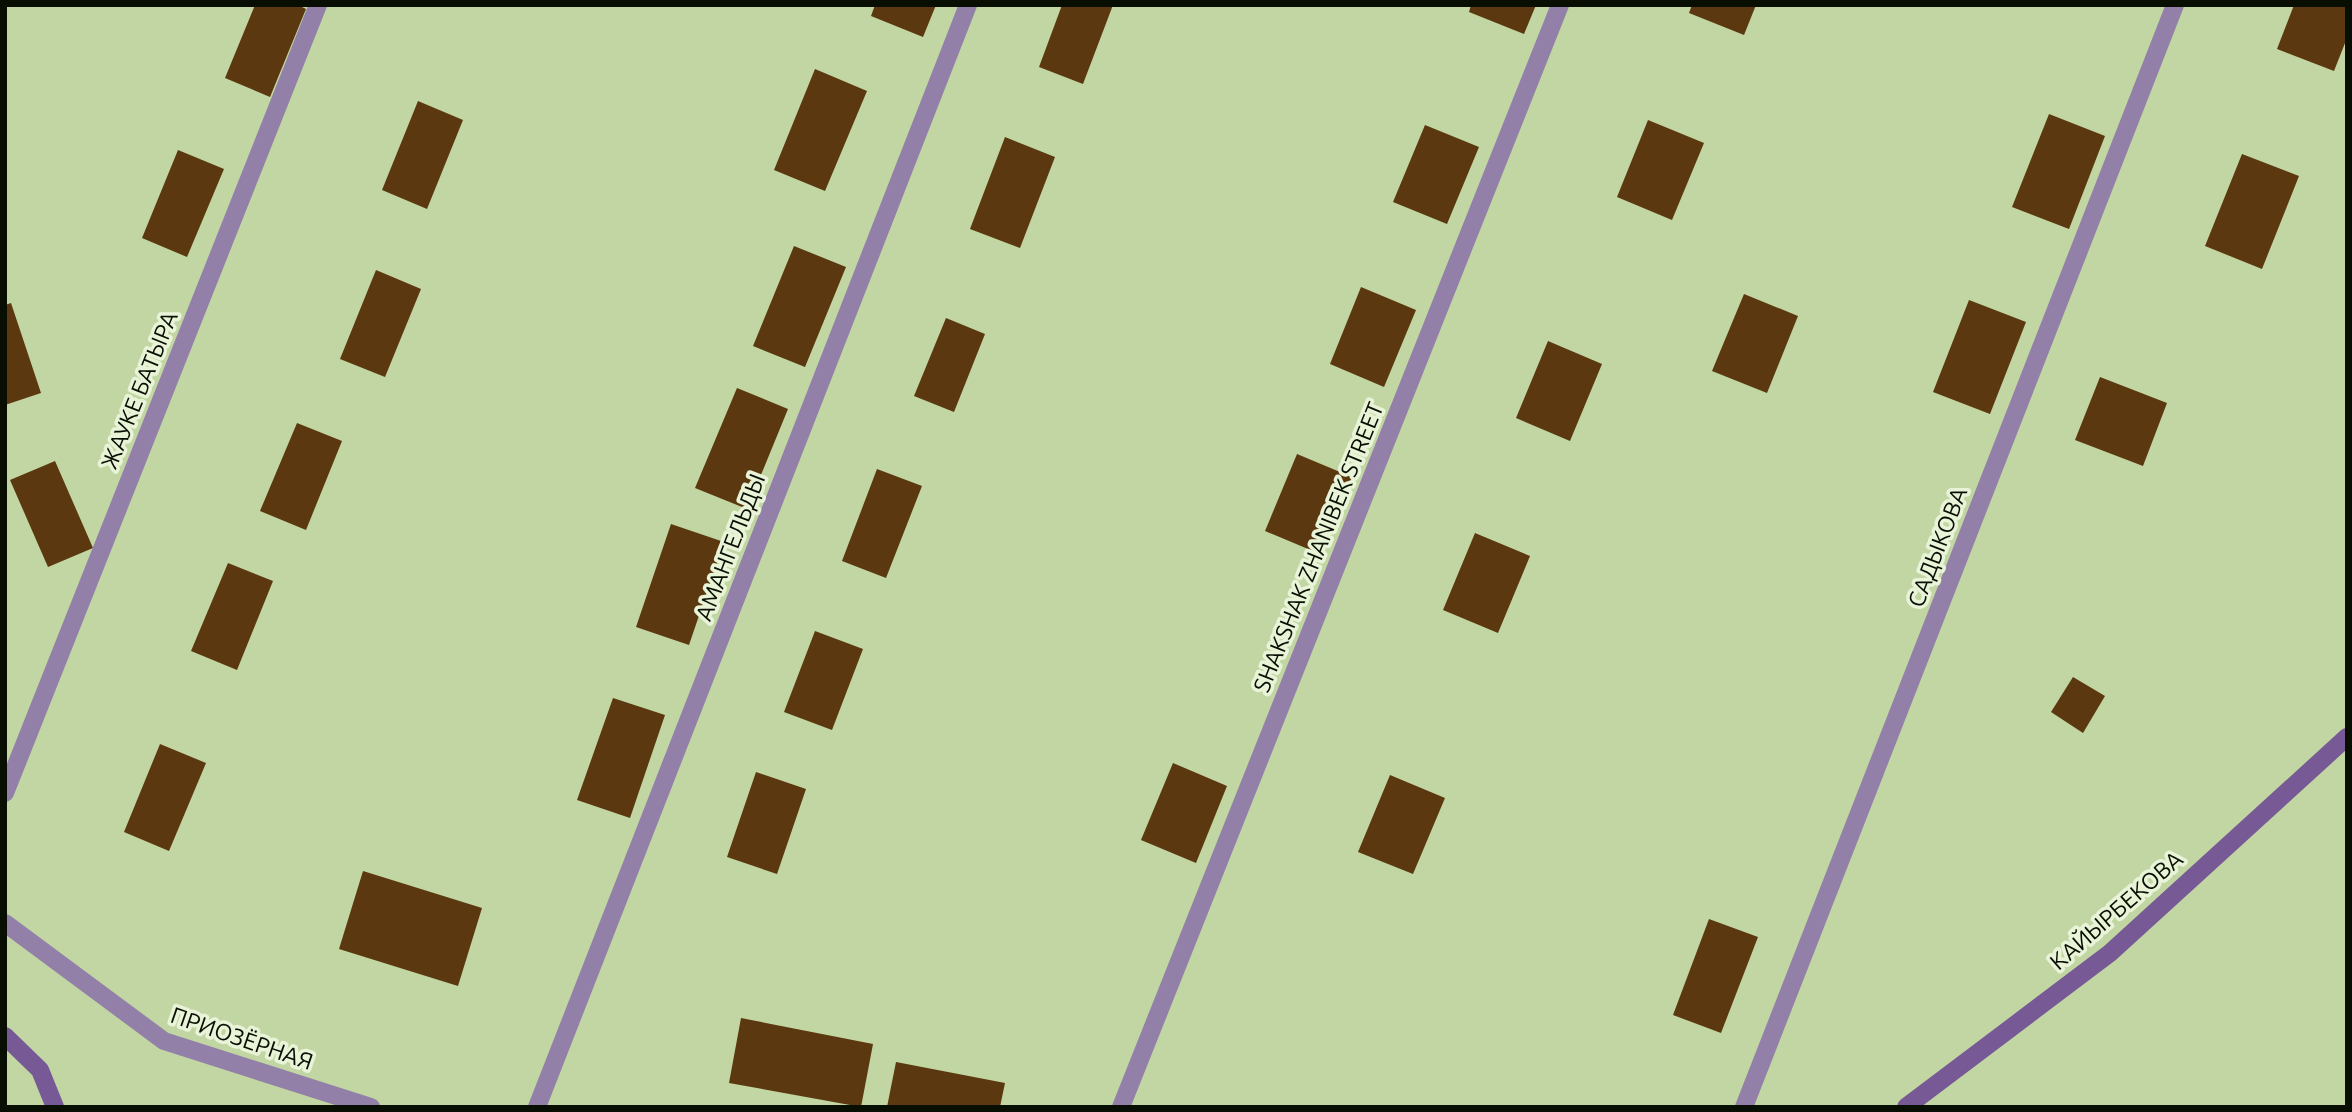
<svg xmlns="http://www.w3.org/2000/svg" width="2352" height="1112" viewBox="0 0 2352 1112" font-family="Ubuntu,sans-serif">
  <style>
    .building { fill: #5b380f }
    .lines { fill: none; stroke-linecap: round; stroke-linejoin: round }
    .street { stroke: #9380a9; stroke-width: 18 }
    .secondary { stroke: #775996; stroke-width: 18 }
    .labels { text-anchor: middle; dominant-baseline: central; stroke-width: 7; stroke-linejoin: round; paint-order: stroke }
    .street-label { font-size: 23px; fill: #080e01; stroke: #e8f3d8 }
  </style>
  <rect width="100%" height="100%" fill="#c1d6a2"/>
  <path class="building" d="M255,5H298L306,9L270,97L225,78Z
    M875,5H936L923,37L871,16Z
    M1062,5H1113L1083,84L1039,67Z
    M1471,5H1536L1524,34L1469,12Z
    M1692,5H1756L1744,35L1689,13Z
    M2294,5H2347V38L2334,71L2277,49Z
    M815,69L867,91L825,191L774,170Z
    M418,101L463,120L427,209L382,190Z
    M2049,114L2105,136L2069,229L2012,207Z
    M1648,120L1704,143L1672,220L1617,197Z
    M1425,125L1479,147L1447,224L1393,202Z
    M1005,137L1055,157L1020,248L970,229Z
    M178,150L224,169L187,257L142,238Z
    M2242,154L2299,176L2262,269L2205,246Z
    M794,246L846,267L805,367L753,346Z
    M376,270L421,289L385,377L340,359Z
    M1361,287L1416,310L1384,387L1330,364Z
    M1744,294L1798,316L1767,393L1712,371Z
    M1969,300L2026,322L1990,414L1933,392Z
    M11,303L41,393L5,405V305Z
    M946,318L985,334L954,412L914,396Z
    M1548,341L1602,364L1570,441L1516,418Z
    M2100,377L2167,403L2143,466L2075,440Z
    M737,388L788,409L747,509L695,488Z
    M297,423L342,441L306,530L260,511Z
    M1297,454L1352,477L1320,554L1265,531Z
    M55,461L93,548L48,567L10,480Z
    M877,469L922,486L886,578L842,561Z
    M671,524L724,542L689,645L636,627Z
    M1475,533L1530,556L1498,633L1443,610Z
    M228,563L273,581L237,670L191,651Z
    M815,631L863,649L832,730L784,712Z
    M2073,677L2105,696L2083,733L2051,712Z
    M613,698L665,715L630,818L577,800Z
    M160,744L206,763L169,851L124,832Z
    M1173,763L1227,786L1196,863L1141,840Z
    M756,772L806,789L777,874L727,857Z
    M1390,775L1445,798L1413,874L1358,852Z
    M363,871L482,908L458,986L339,949Z
    M1709,919L1758,937L1721,1033L1673,1015Z
    M741,1018L873,1044L861,1107L729,1083Z
    M896,1062L1005,1083L1000,1107H887Z"/>
  <g class="lines">
    <path class="street" d="M5,793L318,5
      M5,923L164,1041L371,1107
      M537,1107L968,5
      M1121,1107L1560,5
      M1744,1107L2175,5"/>
    <path class="secondary" d="M5,1036L40,1070L55,1107
      M1906,1107L2110,953L2347,737"/>
  </g>
  <g class="labels">
    <g class="street-label">
      <text transform="translate(139 390) rotate(-68)">ЖАУКЕ БАТЫРА</text>
      <text transform="translate(730 547) rotate(-69)">АМАНГЕЛЬДЫ</text>
      <text transform="translate(1318 547) rotate(-68)">SHAKSHAK ZHANIBEK STREET</text>
      <text transform="translate(1937 547) rotate(-69)">САДЫКОВА</text>
      <text transform="translate(2116 910) rotate(-41)">КАЙЫРБЕКОВА</text>
      <text transform="translate(242 1038) rotate(19)">ПРИОЗЁРНАЯ</text>
    </g>
  </g>
  <rect width="2352" height="1112" fill="none" stroke="#080e01" stroke-width="14"/>
</svg>
